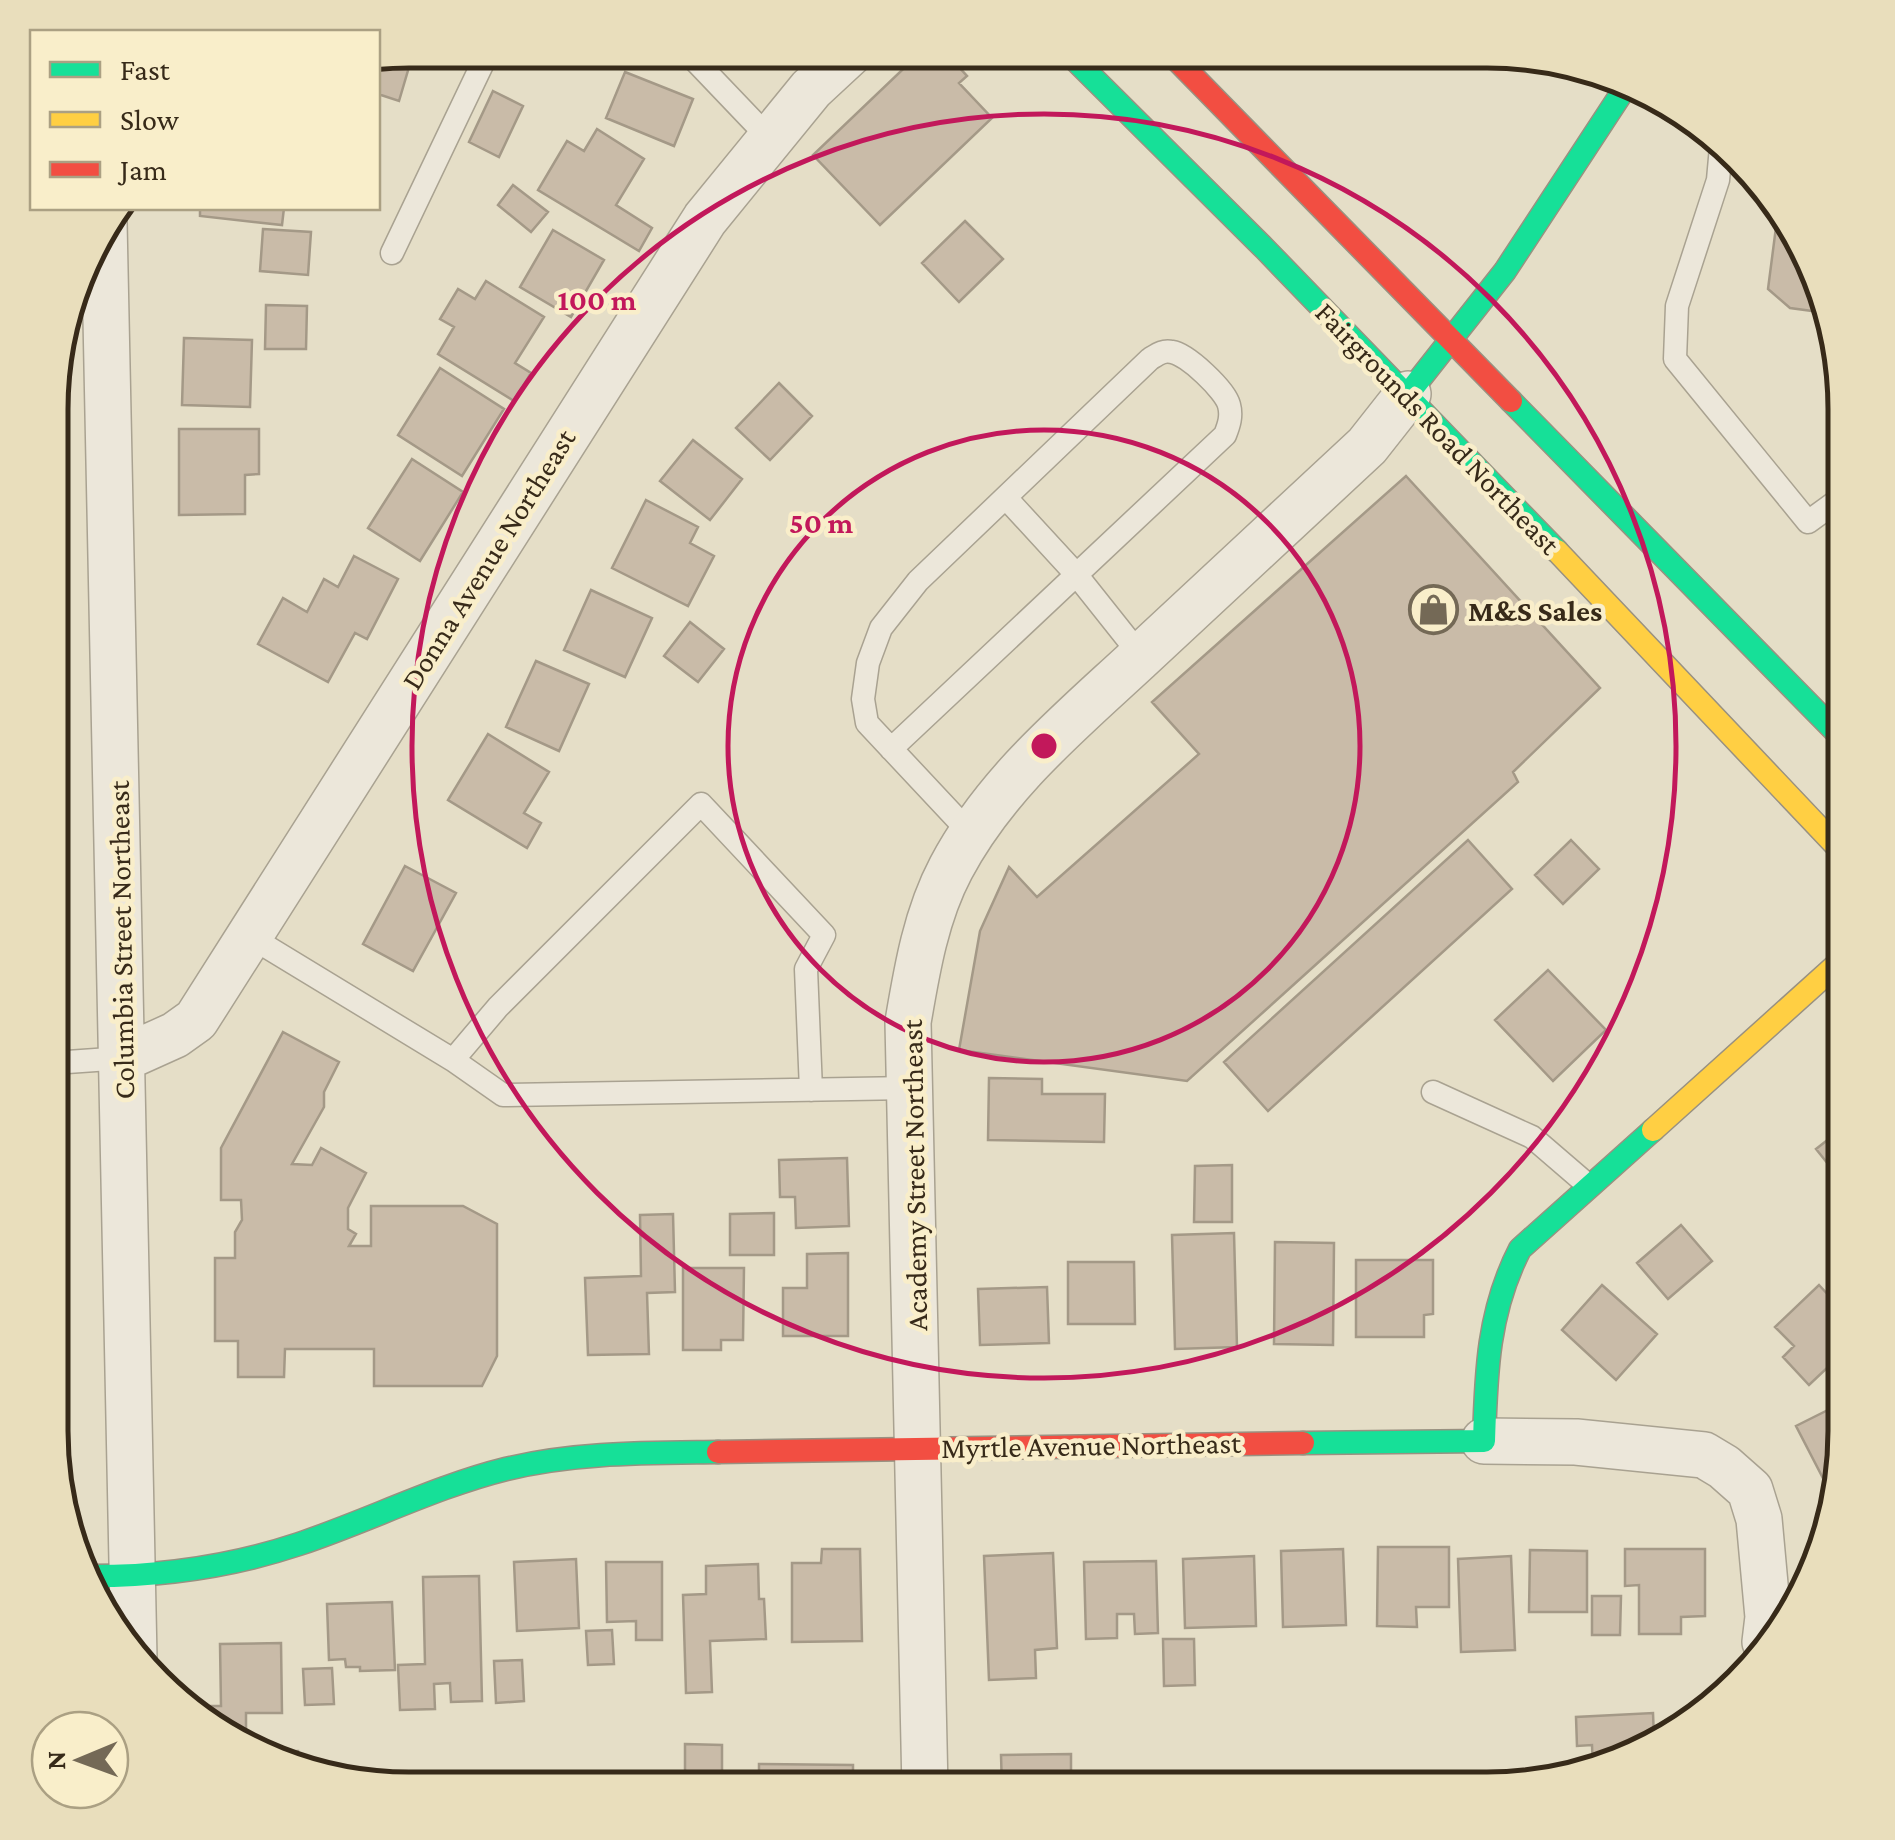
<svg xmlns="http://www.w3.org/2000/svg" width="1895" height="1840" viewBox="0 0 1895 1840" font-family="'Crimson Pro',serif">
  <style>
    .building { fill: #c9bba8; stroke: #a49987; stroke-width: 2.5 }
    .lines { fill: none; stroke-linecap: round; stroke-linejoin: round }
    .lane-casing { stroke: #a9a291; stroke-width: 25 }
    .street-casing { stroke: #a9a291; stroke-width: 48 }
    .fast-casing { stroke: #999181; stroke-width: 25 }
    .slow-casing { stroke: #999181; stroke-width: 25 }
    .jam-casing { stroke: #999181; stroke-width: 25 }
    .lane { stroke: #ece7da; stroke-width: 22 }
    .street { stroke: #ece7da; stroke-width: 45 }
    .fast { stroke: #16e098; stroke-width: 22 }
    .slow { stroke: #ffcf43; stroke-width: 22 }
    .jam { stroke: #f24e42; stroke-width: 22 }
    .ring { fill: none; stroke: #c2185b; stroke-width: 5 }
    .labels { text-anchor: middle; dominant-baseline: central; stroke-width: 9; stroke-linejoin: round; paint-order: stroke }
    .street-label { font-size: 30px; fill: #372a19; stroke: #f9eeca }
    .poi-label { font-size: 30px; font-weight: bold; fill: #372a19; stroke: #f9eeca; text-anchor: start }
    .rim { fill: none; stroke: #372a19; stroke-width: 5 }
    .centre { fill: #c2185b; stroke: #f9eeca; stroke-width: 5 }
    .ring-label { font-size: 30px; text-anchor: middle; font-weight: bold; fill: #c2185b; stroke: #f9eeca; stroke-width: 9; stroke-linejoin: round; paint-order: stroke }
  </style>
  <rect width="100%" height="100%" fill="#e5dec7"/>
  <path class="building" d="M922,51H944L967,76L959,83L992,118L880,225L813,155Z
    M378,58L409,67L399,101L378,94Z
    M625,72L693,99L674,146L606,118Z
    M493,91L523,106L499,157L469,142Z
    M597,129L644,159L616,205L652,228L639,251L538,190L567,141L584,151Z
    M513,185L548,212L531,232L498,205Z
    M1779,204L1818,272L1827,313L1790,308L1768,289Z
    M200,208H284L282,225L200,216Z
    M965,221L1003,259L959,302L922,263Z
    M263,229L311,232L308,275L260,271Z
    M553,230L604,260L571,317L520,287Z
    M486,281L544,317L515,363L531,373L514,401L438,354L454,327L440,319L458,289L475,299Z
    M266,305L307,306L306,349H265Z
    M184,338L252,340L250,407L182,405Z
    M440,368L504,409L462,476L398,435Z
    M779,383L812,416L770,460L736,428Z
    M179,429H259V474L245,475V514L179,515Z
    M693,440L742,479L710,520L660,481Z
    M412,459L463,492L420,561L368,528Z
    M1406,476L1600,688L1513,772L1518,782L1187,1081L959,1050L980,931L1009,867L1037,897L1199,754L1152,702Z
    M646,500L698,527L690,543L714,556L688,606L612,568Z
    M354,556L398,579L367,639L355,633L328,682L258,644L283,598L307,612L324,579L338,587Z
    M591,590L652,618L625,677L564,650Z
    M690,622L724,649L698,682L664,656Z
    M536,661L589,684L559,751L506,727Z
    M488,734L549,772L524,813L541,823L527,848L448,800Z
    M1468,840L1512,889L1268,1111L1224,1062Z
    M1571,840L1599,869L1563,904L1535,875Z
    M405,866L456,893L413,971L363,944Z
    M1548,970L1606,1030L1553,1081L1495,1020Z
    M283,1032L339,1062L324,1092V1107L292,1164L312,1165L321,1148L366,1173L348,1208V1229L356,1234L349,1246H371V1206H463L497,1224V1356L482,1386H374V1349H285L284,1377H238V1341H215V1258H235V1232L242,1220L241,1200H221V1148Z
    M989,1078L1042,1079V1094H1105L1104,1142L988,1140Z
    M1844,1127V1184L1816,1149Z
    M847,1158L849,1226L796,1228L795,1197H780L779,1160Z
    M1232,1165V1222H1194L1195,1166Z
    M774,1213V1255H730V1214Z
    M673,1214L675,1292L647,1293L649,1354L588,1355L585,1278L641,1276L640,1215Z
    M1681,1225L1712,1261L1668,1299L1637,1263Z
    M1234,1233L1237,1347L1175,1349L1172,1235Z
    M1275,1242L1334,1243L1333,1345L1274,1344Z
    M848,1253V1336H783V1288H807V1254Z
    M1356,1260H1433V1314L1424,1315V1337H1356Z
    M1068,1262H1134L1135,1324H1068Z
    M683,1268H744L743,1340H721V1350H683Z
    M1602,1285L1657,1334L1616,1380L1562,1330Z
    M1819,1285L1844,1312V1352L1809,1385L1783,1357L1794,1346L1775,1327Z
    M1047,1287L1049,1343L980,1345L978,1289Z
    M1844,1402V1454L1838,1477L1826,1484L1796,1426Z
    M1378,1547H1449V1607H1416L1417,1627L1377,1626Z
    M822,1549H860L862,1641L792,1642V1563H821Z
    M1343,1549L1346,1625L1283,1627L1281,1551Z
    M1625,1549H1705V1616L1681,1617V1634H1639V1585L1625,1586Z
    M1530,1550L1587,1551V1612H1529Z
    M1053,1553L1057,1648L1035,1650L1036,1678L989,1680L984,1556Z
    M1254,1556L1256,1626L1185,1628L1183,1559Z
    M1511,1556L1515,1650L1461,1652L1458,1559Z
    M576,1559L579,1628L517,1631L514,1562Z
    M1156,1561L1158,1633L1135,1634L1134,1614H1117V1638L1086,1639L1084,1562Z
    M606,1562H662V1640H636V1621L607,1622Z
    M758,1564L759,1599H764L766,1639L710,1641L712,1692L686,1693L683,1595L706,1594V1566Z
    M479,1576L482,1701L451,1702L450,1683L434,1684L435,1709L400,1710L398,1665L425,1664L423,1577Z
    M1592,1596H1621L1620,1635H1592Z
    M392,1602L395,1670L360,1671V1667H346L345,1659L329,1660L327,1604Z
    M612,1630L614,1664L588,1665L586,1631Z
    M1163,1639H1194L1195,1685L1164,1686Z
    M281,1643L282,1713H246V1738L232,1739L205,1716V1706H221L220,1644Z
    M522,1660L524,1701L496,1703L494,1661Z
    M332,1668L334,1704L305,1705L303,1669Z
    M1653,1713L1654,1738L1668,1737L1623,1763L1593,1770L1592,1745L1577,1746L1576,1717Z
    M685,1744L722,1745V1783H685Z
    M298,1751V1766L264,1757V1752Z
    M1071,1754V1779H1082V1789H1002L1001,1755Z
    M759,1764L853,1765V1789H759Z"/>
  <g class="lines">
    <defs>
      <path id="lane" d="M686,51L770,139
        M1721,147L1718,180L1677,306L1675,359L1808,522L1844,496
        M392,253L489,50
        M1006,498L1075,573L1141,656
        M891,749L1225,435C1229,425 1232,416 1229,405C1225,390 1187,354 1172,352C1163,350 1158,354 1150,359L918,581L881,628L868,663L863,699L867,723L971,834
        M249,936L453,1060
        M53,1063L124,1058
        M811,1090L806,969L824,935L701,804L498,1007L453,1060L503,1095L910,1088
        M1433,1092L1532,1137L1589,1186"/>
      <path id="street" d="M104,222L134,1658
        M124,1058L175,1035L196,1020L705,219L811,89L852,51
        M1484,1441L1576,1442L1704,1455L1724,1467L1750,1490L1759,1519L1768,1617L1765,1642
        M925,1789L908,1022C917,969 926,915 951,868C996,783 1069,723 1138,659C1214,588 1291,517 1367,446L1408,394"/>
      <path id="fast" d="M1067,52L1265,249L1557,551
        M1408,394L1505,271L1627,85
        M1511,401L1844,740
        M1303,1443L1484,1441C1486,1372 1488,1311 1520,1249L1653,1130
        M82,1576C154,1577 230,1567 299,1544C368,1521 437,1486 506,1469C575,1452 647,1453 718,1452"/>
      <path id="slow" d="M1557,551L1844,854
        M1653,1130L1844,958"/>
      <path id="jam" d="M1169,52L1511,401
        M718,1452L1303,1443"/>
    </defs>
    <use href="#lane" class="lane-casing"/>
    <use href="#street" class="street-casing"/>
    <use href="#fast" class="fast-casing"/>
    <use href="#slow" class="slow-casing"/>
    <use href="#jam" class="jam-casing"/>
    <use href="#lane" class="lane"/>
    <use href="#street" class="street"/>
    <use href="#fast" class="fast"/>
    <use href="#slow" class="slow"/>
    <use href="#jam" class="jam"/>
  </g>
  <g class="ring">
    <circle cx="1044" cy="746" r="316"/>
    <circle cx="1044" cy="746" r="632"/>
  </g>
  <defs>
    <symbol id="shop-ring" viewBox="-11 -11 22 22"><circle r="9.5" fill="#f9eeca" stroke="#746956" stroke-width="1.5"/><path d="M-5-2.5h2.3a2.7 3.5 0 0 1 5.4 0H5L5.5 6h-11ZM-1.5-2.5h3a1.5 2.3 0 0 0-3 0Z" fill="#746956"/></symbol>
  </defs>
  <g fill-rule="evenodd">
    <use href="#shop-ring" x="1406" y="582" width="55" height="55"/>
  </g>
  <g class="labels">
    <g class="street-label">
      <text transform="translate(1438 428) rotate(46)">Fairgrounds Road Northeast</text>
      <text transform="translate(488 559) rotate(-58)">Donna Avenue Northeast</text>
      <text transform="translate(121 940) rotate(-91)">Columbia Street Northeast</text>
      <text transform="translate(914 1175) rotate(-91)">Academy Street Northeast</text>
      <text transform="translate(1091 1445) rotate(-1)">Myrtle Avenue Northeast</text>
    </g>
    <g class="poi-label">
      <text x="1468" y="610">M&amp;S Sales</text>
    </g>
  </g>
  <path d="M0 0H1895V1840H0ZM409 68H1487A341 341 0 0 1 1828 409V1431A341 341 0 0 1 1487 1772H409A341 341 0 0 1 68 1431V409A341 341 0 0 1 409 68Z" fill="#e9debc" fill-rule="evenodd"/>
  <path class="rim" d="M409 68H1487A341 341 0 0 1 1828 409V1431A341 341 0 0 1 1487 1772H409A341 341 0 0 1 68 1431V409A341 341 0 0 1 409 68Z"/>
  <circle cx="1044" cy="746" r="15" class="centre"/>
  <g class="ring-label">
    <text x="597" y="310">100 m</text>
    <text x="821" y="533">50 m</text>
  </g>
  <rect x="30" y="30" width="350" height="180" fill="#f9eeca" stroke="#aba083" stroke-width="2.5"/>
  <rect x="50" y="62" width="50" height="15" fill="#16e098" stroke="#aba083" stroke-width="2.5"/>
  <text x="120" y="80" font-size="30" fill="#372a19">Fast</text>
  <rect x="50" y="112" width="50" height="15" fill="#ffcf43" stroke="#aba083" stroke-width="2.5"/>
  <text x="120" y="130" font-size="30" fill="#372a19">Slow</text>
  <rect x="50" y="162" width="50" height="15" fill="#f24e42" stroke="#aba083" stroke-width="2.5"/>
  <text x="120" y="180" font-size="30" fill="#372a19">Jam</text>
  <g transform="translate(80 1760) rotate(269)"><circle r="48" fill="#f9eeca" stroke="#aba083" stroke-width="2.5"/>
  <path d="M0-8L18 38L0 25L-18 38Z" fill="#746956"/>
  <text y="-15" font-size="28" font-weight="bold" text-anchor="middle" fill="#372a19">N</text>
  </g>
</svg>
